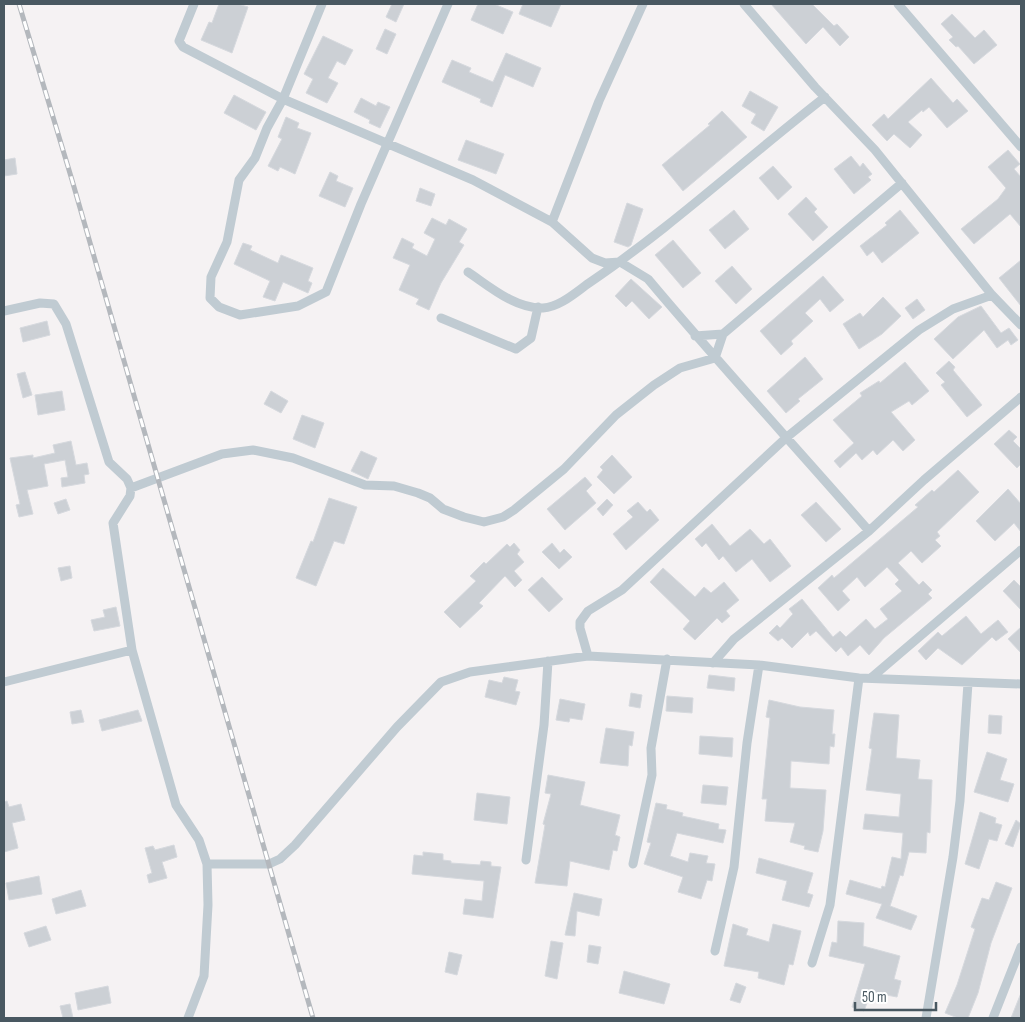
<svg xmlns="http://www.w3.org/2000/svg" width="1025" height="1022" viewBox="0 0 1025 1022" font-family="'Sofia Sans Condensed',sans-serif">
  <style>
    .building { fill: #ccd0d5; stroke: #d6d9de }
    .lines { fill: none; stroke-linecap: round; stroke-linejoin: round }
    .street { stroke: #c0cbd2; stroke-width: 9 }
    .rail-casing { stroke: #b4b8bd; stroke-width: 5 }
    .rail { stroke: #fff; stroke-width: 3; stroke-dasharray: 9; stroke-linecap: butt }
  </style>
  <rect width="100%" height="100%" fill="#f5f2f3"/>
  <path class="building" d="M219,4H238L248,7L232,53L201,40L209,22L212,23Z
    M392,4H404L396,22L386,17Z
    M478,4H494L513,12L503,34L471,20Z
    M523,4H561L551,27L519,14Z
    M771,4H812L834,26L837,24L849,37L840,46L823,27L806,44Z
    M952,14L975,38L984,30L997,45L974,64L958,46L956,47L949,40L953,37L941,24Z
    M385,29L396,34L387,54L376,49Z
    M323,36L353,50L345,65L337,61L328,78L338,83L327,103L306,93L313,79L304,74Z
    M506,53L541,68L533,87L505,75L492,107L480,102L481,99L442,82L452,60L471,68L469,72L493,82Z
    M931,78L953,103L957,99L968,111L947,128L929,107L923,112L922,110L908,122L922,135L910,148L894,134L887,141L872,125L884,114L888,119Z
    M750,91L778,107L764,131L751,123L756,114L742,106Z
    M234,95L266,112L256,130L224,113Z
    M361,98L376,106L378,102L390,107L380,128L369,123L370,120L354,112Z
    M722,111L747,137L683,191L662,165L710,125L708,124Z
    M286,117L299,123L297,128L311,133L295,174L280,167L278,171L268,166L282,139L278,137Z
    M466,140L504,154L496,174L458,160Z
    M1008,150L1020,164L1014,169L1021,177V227L1010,214L974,244L961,229L998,199L1006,188L988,167Z
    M851,156L860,167L863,163L872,174L868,177L871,180L854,194L834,169Z
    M15,158L17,174L4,176V160Z
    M773,166L792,187L778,200L759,178Z
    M330,172L338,176L336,181L353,188L345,207L319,196Z
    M420,188L435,194L431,206L416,201Z
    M806,197L817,209L814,212L828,227L813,241L788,214Z
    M627,203L643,209L631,245L628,247L614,242Z
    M734,210L749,229L725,249L709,230Z
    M900,210L919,233L882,263L873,251L867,256L860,246L887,225L885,223Z
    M432,218L446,225L449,219L467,229L459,242L464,245L441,283L429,310L416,304L419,299L399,290L410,265L393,258L402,238L414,244L412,248L427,256L435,239L424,233Z
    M673,240L701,273L683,288L655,255Z
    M243,243L252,246L250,250L278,263L281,255L313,268L308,281L312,283L308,293L283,282L275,301L263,297L270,281L234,264Z
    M1021,260V306L999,278Z
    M732,266L752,289L736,304L715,281Z
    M823,276L844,300L830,312L820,299L805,313L813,321L791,341L793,344L781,355L760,331Z
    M631,279L662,307L649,319L632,301L626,307L615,296Z
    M883,297L901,316L882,334L859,349L843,324L860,313L863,317Z
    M917,299L925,310L913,319L905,308Z
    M981,306L1001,333L1009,328L1018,340L1011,345L1008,340L997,348L984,330L953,359L934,339L958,317Z
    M47,321L50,335L23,342L20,328Z
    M805,357L823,379L798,399L800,401L786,413L767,391Z
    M949,361L955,367L953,370L982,405L967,417L941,385L945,382L936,373Z
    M905,362L929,391L912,405L909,401L891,412L915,440L903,451L893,440L877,455L873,450L862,460L856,453L840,468L834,461L854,443L833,420L862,396L860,393L879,381L880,383Z
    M25,372L32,395L23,398L17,374Z
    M62,391L65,410L38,415L35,395Z
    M271,391L288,401L281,413L264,404Z
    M302,415L324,423L315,448L293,439Z
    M1009,430L1017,437L1013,441L1021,449V464L1017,468L994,444Z
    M71,441L76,465L87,463L89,474L84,475L85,483L62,487L61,478L68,477L65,460L44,464L48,486L27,490L33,514L19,517L16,505L20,504L10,458L33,455V458L55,453L53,445Z
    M361,451L377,458L368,479L351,471Z
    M612,455L632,477L614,494L597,477L603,470L600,467Z
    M958,470L979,492L937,532L940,536L935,540L941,546L922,563L911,551L898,563L919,585L923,581L932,590L928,594L932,598L884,638L869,655L860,645L848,656L841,647L836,652L816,631L810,636L808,632L792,648L782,638L778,641L769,633L777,625L780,628L793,614L789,609L802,599L833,637L840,631L846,637L866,619L875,629L888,619L880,609L902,591L895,584L899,580L887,567L865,587L857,577L842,591L850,600L838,611L818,588L832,575L834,578L918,507L915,505L932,490L934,492Z
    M585,477L592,485L586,491L596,503L565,530L547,509Z
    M1008,489L1021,504V532L1014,523L995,541L976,521Z
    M329,498L357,507L344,544L334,541L316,586L296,578L311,541L313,542Z
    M66,499L70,510L58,514L54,503Z
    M607,499L613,505L603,516L597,509Z
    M638,502L647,512L650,509L659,520L626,550L613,534L633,517L627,511Z
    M816,502L841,529L826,542L801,515Z
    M712,524L730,546L750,529L764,544L770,539L791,566L770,582L752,559L736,572L723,556L719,560L706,543L702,547L695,539Z
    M514,543L520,550L517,554L524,562L514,571L522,580L515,587L505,576L479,603L483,606L460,628L444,612L476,581L470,576L484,562L486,564L507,544L510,547Z
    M552,543L560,553L564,549L572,557L559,569L542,552Z
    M70,566L72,578L61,581L58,568Z
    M663,568L695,597L704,587L711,593L724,582L739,600L726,611L730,616L722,623L717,618L695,640L683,629L690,621L650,582Z
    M542,577L563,599L549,612L528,590Z
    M1014,580L1021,587V610L1003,591Z
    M116,607L120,626L94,631L91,620L105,617L103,610Z
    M966,616L981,634L998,620L1008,632L996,641L992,637L962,665L938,648L926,660L918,651L938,632L942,636Z
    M1021,627V653L1008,639Z
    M709,675L735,678L734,691L707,688Z
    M504,677L518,680L515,691L520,692L516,705L485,697L489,680L502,683Z
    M631,693L642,695L640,708L629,706Z
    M667,696L693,698L692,713L666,711Z
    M560,699L585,704L582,720L570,718L569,722L556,720Z
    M769,700L800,707L834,710L832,734H835L834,747L830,746L829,764L791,761L790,788L826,790L823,831L818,852L804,849L805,846L790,842L795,823L765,821L767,799H762L768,738L770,718L766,717Z
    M81,710L84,722L72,724L70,712Z
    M138,710L142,721L102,731L99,720Z
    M874,713L899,715L896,758L920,760L918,779L932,780L930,833L927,832L926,853L909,852L903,876L900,875L890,906L917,916L911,930L876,918L882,904L846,894L850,880L881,889L882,886L885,887L892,857L901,859L903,833L863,829L865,814L899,817L901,794L866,790L872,749L869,748Z
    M989,715L1002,716L1001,734L988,733Z
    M606,728L634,732L632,746L629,745L628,766L600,763Z
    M700,736L733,738L732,757L699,754Z
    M987,752L1007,759L1000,780L1014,784L1008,802L974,792Z
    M548,775L585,782L580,805L620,815L615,835L620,837L617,851L613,850L609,870L570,861L567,886L535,883L545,825L543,824L551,794L545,793Z
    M703,785L728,787L726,805L701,803Z
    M477,793L510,797L507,824L474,820Z
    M7,801L9,807L21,804L25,820L12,823L18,848L4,852V802Z
    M656,803L667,805L666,809L683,813L682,816L719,824L718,829L726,830L723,843L677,833L670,856L688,862L690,853L708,856L706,863L715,864L712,881L707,880L701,899L678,892L683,877L644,864L651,843L647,842Z
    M980,812L996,818L995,823L1002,825L997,841L989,839L979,869L965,864Z
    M1016,820L1021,824L1013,847L1005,844Z
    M174,845L177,857L162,862L167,878L149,883L147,875L152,873L145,848L153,846L155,850Z
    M423,852L443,854V860L451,861V863L480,865L481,861L491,862V866L501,867L493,918L463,914L465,899L482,901L484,881L412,874L414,855L423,856Z
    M759,858L813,873L807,893L813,895L809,907L782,900L787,881L756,873Z
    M39,876L42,894L9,900L6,883Z
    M996,882L1012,888L991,943L978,993L968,1018H958L945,1013L957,985L975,929L971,927L982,898L989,900Z
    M81,890L86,906L56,914L52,899Z
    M574,893L602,899L599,916L577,911L575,936L565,935Z
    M838,921L864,923L863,946L900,956L894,979L901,981L897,997L871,992L864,1011L852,1007L865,964L829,956L832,942L837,943Z
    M733,924L748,929L746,935L769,942L773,924L801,931L793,965L789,964L784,985L758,978L759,972L724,966Z
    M46,926L51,940L29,947L24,933Z
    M551,941L563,943L557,979L545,976Z
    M589,945L601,947L598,964L587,962Z
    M449,952L462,955L457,975L445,972Z
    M624,971L670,984L664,1004L619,993Z
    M736,983L746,987L740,1003L730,1000Z
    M108,986L111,1003L78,1010L75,993Z
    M1021,993V1018H1011Z
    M70,1004L73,1018H63L60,1006Z"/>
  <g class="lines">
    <path class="street" d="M194,4L179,41L183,47L283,99L267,128L255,158L239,180L227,242L211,277L210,298L219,307L240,315L298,306L326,292L361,204L448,4
      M322,4L283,99L473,180L552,222L592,258L605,263L620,262L648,279C720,365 796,447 869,531
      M744,4L815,87L875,150L992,295L1021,325
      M898,4L1021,147
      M552,222L599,101L643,4
      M468,272C489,286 515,309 543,308C560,307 576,292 589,283C672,227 746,158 825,97
      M4,311L40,303L54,304L66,324L109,462L127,479L131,488L130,496L113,523L132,650
      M441,318L516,349L531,338L538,307
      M695,336L723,334
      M131,488L222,454L253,450L293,458L365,485L394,486L418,493L430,498L443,509L464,517L484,522L503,517L514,510L564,469L616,415L654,385L680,368L715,358L723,334L902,183
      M588,656L580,628V622L588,611L622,590L787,437L919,330L953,309L992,295
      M713,663L734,639L869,531L924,480L1021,397
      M871,678L1021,550
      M4,682L132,650L176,805L199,840L207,864H269L280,859L295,845L397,727L441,682L470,672L588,656L759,665L859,678L1021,684
      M526,860L544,725L548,661
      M633,864L652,775L651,748L667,659
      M715,951L734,867L747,743L759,665
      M812,963L830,905L859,678
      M188,1018L204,976L208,905L207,864
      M926,1018L953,857L960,801L968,683
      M993,1018L1021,947"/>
    <defs>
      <path id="rail" d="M19,4L72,180L313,1018"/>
    </defs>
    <use href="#rail" class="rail-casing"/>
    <use href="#rail" class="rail"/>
  </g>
  <rect width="1025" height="1022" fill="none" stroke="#495861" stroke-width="10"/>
  <path d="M855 1002v8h81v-8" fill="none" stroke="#495861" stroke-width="2.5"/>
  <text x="862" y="1002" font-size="15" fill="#495861" stroke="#ffffff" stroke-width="4" paint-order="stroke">50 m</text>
</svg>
